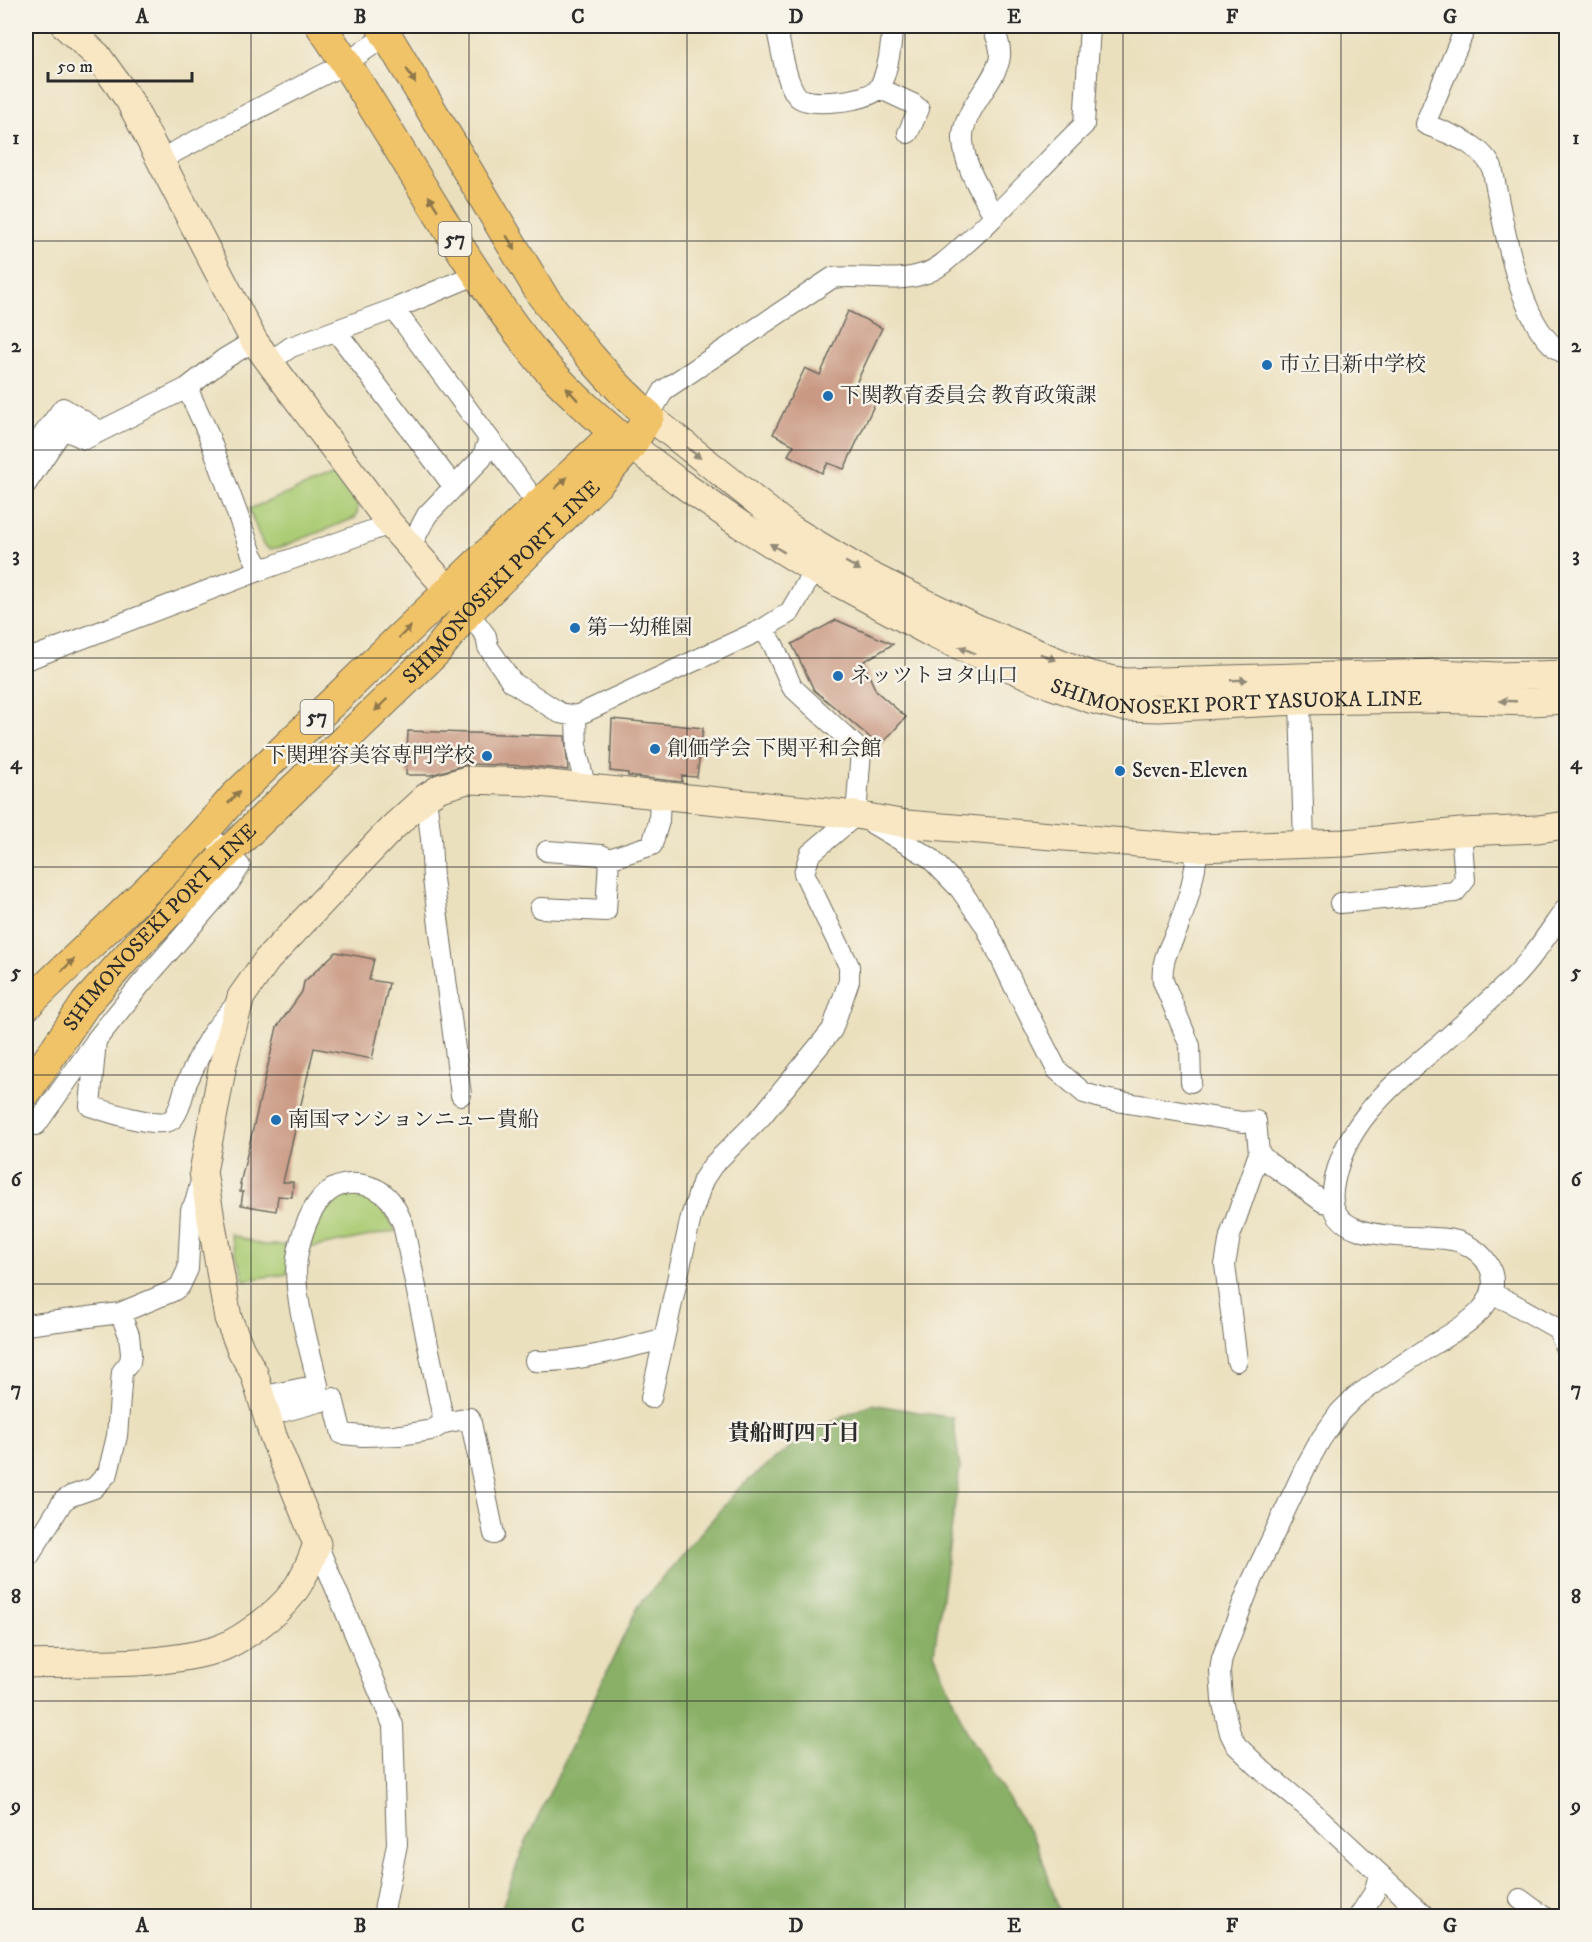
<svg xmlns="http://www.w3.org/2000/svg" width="1592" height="1942" viewBox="0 0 1592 1942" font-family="'IM FELL DW Pica','Noto Serif JP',serif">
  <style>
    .green { fill: #accc74; stroke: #6c7c50; stroke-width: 1.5 }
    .forest { fill: #89b066; stroke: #5a6e48; stroke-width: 1.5 }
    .building { fill: #c99983 }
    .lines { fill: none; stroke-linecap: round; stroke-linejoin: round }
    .street-casing { stroke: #6e6a5e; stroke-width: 22 }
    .secondary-casing { stroke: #6e6a5e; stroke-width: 29 }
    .primary-casing { stroke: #6e6a5e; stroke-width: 32 }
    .street { stroke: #fff; stroke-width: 20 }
    .secondary { stroke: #f9e7c3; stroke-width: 27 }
    .primary { stroke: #f0c369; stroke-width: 30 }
    .oneway { fill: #8e774a }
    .oneway2 { fill: #928977 }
    .grid { fill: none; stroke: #2b2b2b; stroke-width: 1.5; stroke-opacity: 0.55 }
    .poi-dot { fill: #1f6fb2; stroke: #f7f3e8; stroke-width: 2 }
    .labels { text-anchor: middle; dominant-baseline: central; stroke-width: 5; stroke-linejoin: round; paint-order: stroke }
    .shield { fill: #f7f3e8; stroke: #686764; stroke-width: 1.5 }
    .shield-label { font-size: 20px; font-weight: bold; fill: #2b2b2b }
    .poi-label { font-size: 21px; fill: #2b2b2b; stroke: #f7f3e8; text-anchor: start }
    .street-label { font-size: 21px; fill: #2b2b2b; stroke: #f7f3e8 }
    .neighbourhood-label { font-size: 22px; font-weight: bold; fill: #2b2b2b; stroke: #f7f3e8 }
    .neatline { fill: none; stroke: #2b2b2b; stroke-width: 2 }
    .grid-label { font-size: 20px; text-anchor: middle; font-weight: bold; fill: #2b2b2b }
  </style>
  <rect width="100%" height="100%" fill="#f7f3e8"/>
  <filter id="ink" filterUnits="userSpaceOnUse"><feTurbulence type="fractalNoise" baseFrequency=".0167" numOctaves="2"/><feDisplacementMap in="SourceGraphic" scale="12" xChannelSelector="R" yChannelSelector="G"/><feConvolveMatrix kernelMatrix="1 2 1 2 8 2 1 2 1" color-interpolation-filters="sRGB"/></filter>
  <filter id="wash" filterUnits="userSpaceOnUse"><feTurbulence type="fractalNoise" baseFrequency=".008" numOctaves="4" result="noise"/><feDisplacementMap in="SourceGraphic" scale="24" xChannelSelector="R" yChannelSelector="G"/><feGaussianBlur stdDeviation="1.35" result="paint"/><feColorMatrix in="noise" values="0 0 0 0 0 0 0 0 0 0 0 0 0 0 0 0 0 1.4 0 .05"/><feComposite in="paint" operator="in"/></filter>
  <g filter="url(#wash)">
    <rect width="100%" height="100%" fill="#ebe0be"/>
    <path class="green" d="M334,475C345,488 365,501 355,518L281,547L270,549L263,545L249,509Z
      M352,1193C377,1196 385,1210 396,1231L309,1248C318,1215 319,1206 352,1193Z
      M230,1234L262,1245H294L287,1274L244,1280Z"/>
    <path class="forest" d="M871,1404L953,1418L960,1468L934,1653L969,1737L1038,1846L1061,1916H499L522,1851L637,1608L739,1488L808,1433Z"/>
    <g id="blocks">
      <path class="building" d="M848,311L882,328L853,390L876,401L844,469L828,463L822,473L788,455L794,445L773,434L805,368L820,375Z
        M836,620L893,644L863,662L876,691L906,717L880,746L814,690L792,644Z
        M612,719L703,728L697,777L682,776V782L628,776V773L610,771Z
        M408,731L565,736L568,770L530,766L468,764L431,775H406Z
        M336,952L374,959L369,980L389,983L372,1059L314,1048L283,1182H293L292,1197L278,1196L276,1211L241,1205L243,1192H240L241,1184H240L277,1027L302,992L304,982Z"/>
    </g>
  </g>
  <g filter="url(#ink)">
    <use href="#blocks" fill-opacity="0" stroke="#6e6a5e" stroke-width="1.5"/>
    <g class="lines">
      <defs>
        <path id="street" d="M776,26C781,45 785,81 797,96C806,108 871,101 879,88C888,72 892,44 892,26
          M992,26C996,35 1001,45 1000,56C998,80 961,111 963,140C964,167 982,193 994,216
          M1466,26L1425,124C1451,135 1478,142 1492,167C1502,214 1518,334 1566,354
          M879,88L913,104L919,109L908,133
          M159,160L346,63L387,35
          M394,309L538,505
          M336,331L454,487
          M269,362L291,347L394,309L477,274
          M187,388L207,431L252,554L261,570
          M639,421L649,416L664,390L832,278C863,274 893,284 923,274C938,270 952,256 964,245C1006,208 1043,164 1084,125L1090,26
          M26,458L63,408L100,431
          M26,484L63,429L85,439L187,388L224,359L254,341
          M410,547L427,515L482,458L489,439
          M468,612L486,636L488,647L512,682L560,713L576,716L577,752L586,789
          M26,660L261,570L390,524
          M1300,701L1304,845
          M576,716L763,629L790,612L821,558
          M426,797L431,839L433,879L461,1095
          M873,824L929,857L960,889L985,925L1014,986L1057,1070L1084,1093L1104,1099L1242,1122L1256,1121L1259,1153L1268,1162L1323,1202L1332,1204
          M205,831L240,866L229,883L141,984L96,1040L90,1106C105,1111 158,1129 171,1120C180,1113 183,1092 187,1082C194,1068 200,1053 208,1040C215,1027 227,1016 236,1004
          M547,851L601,855L609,859
          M1340,903L1455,892L1465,880L1461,832
          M540,908L606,911L609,859L652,845L659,821L660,796
          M1191,1082L1190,1046L1163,981C1160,958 1173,943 1180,922C1189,899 1195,872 1198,848
          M36,1125L95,1042
          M1492,1294L1510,1302L1558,1329L1566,1349
          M26,1325L120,1313L173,1291L180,1286L188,1269L191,1210L195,1203L202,1177
          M535,1361C576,1363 624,1348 663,1339
          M1237,1361L1225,1265L1230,1236L1259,1153
          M260,1397L318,1385C310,1348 292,1294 297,1258C300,1237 310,1206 328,1192C346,1178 376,1183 390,1200C396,1207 399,1216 403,1224L444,1423
          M651,1398L691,1217L703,1180L713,1165L761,1117L832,1030L849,981V966L804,873L810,854L856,815L861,751L792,687L773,644L763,629
          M267,1416L333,1398L342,1434L363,1436L401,1435L432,1430L444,1423L470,1418L494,1534
          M317,1544L393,1725L397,1844L383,1916
          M29,1556L63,1501L71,1496L94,1488L108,1473L117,1436L122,1372L130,1362L131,1354L129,1335L120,1313
          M1520,1899L1543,1916
          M1359,1916L1374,1893L1379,1875
          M1425,1916L1314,1813L1264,1772L1236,1745L1230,1733L1222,1700L1220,1671L1222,1658L1250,1585L1306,1466L1321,1439L1340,1412L1355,1397C1381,1379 1407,1361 1434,1344C1460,1328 1505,1305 1490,1268C1484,1255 1473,1247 1460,1242C1428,1230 1325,1252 1333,1190C1341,1126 1391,1086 1437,1047C1462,1025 1487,1003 1511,980C1533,958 1549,932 1566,908"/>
        <g id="secondary">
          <path d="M65,26L97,55L129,100L254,341L390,524L462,605"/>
          <path d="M649,416L790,528L867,574L977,628L1090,675L1125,682L1438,673L1498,676L1566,674"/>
          <path id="s1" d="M615,433L679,482L741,525L814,570L934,635L1050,685L1093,700L1122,707L1159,708L1300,701L1430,699L1531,702L1566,700"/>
          <path d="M26,1664C87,1662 153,1667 212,1651C238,1644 277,1614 293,1593C304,1578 311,1561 317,1544L273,1436L254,1373L241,1350L228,1318L203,1172L223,1064L241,997L267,960L391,829L426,797L440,788L467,780L529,782L856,815L906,824L1198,848L1345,843L1461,832L1538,829L1566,825"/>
        </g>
        <g id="primary">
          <path d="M26,1006C96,937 171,873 234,797L538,505L615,433C589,410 563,387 540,360C456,257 396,135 321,26"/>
          <path id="s2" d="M26,1092L86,1003L142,940L227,853L436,652L468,612L597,484L630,447L649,416C608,381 574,338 542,295L381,26"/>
        </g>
      </defs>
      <use href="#street" class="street-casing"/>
      <use href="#secondary" class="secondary-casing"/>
      <use href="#primary" class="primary-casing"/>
      <use href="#street" class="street"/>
      <use href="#secondary" class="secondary"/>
      <use href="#primary" class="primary"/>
    </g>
    <defs><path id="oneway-solid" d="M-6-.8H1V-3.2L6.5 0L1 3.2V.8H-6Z" transform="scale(1.5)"/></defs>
    <g class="oneway">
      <use href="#oneway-solid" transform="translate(411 76) rotate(59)"/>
      <use href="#oneway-solid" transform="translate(433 203) rotate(-122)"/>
      <use href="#oneway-solid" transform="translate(511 243) rotate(59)"/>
      <use href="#oneway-solid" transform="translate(572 394) rotate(-133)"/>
      <use href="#oneway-solid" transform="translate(561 483) rotate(-43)"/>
      <use href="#oneway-solid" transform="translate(405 632) rotate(-44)"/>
      <use href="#oneway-solid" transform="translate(381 705) rotate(136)"/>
      <use href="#oneway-solid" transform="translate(234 797) rotate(-47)"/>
      <use href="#oneway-solid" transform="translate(68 965) rotate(-44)"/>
    </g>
    <g class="oneway2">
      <use href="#oneway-solid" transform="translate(694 453) rotate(38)"/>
      <use href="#oneway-solid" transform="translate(777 548) rotate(-149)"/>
      <use href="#oneway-solid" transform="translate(853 566) rotate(30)"/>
      <use href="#oneway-solid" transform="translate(967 650) rotate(-157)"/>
      <use href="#oneway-solid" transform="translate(1048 657) rotate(23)"/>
      <use href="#oneway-solid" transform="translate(1239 680) rotate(-2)"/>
      <use href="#oneway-solid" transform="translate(1508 701) rotate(-178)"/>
    </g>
  </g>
  <path class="grid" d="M251,26V1916M469,26V1916M687,26V1916M905,26V1916M1123,26V1916M1341,26V1916M26,241H1566M26,450H1566M26,658H1566M26,867H1566M26,1075H1566M26,1284H1566M26,1492H1566M26,1701H1566"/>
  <g class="poi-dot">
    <circle cx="1267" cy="365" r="6"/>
    <circle cx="828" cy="396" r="6"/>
    <circle cx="575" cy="628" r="6"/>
    <circle cx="838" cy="676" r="6"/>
    <circle cx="655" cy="749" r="6"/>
    <circle cx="487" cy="756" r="6"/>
    <circle cx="1120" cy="771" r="6"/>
    <circle cx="276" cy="1120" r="6"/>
  </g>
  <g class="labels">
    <g class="shield">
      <rect x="438.5" y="222" width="33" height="34" rx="4.5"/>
      <rect x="300.5" y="700" width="33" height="34" rx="4.5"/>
    </g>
    <g class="shield-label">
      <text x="455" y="239">57</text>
      <text x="317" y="717">57</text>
    </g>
    <g class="poi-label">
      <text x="1279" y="365">市立日新中学校</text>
      <text x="840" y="396">下関教育委員会 教育政策課</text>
      <text x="587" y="628">第一幼稚園</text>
      <text x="850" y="676">ネッツトヨタ山口</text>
      <text x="667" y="749">創価学会 下関平和会館</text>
      <text x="475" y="756" text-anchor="end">下関理容美容専門学校</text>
      <text x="1132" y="771">Seven-Eleven</text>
      <text x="288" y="1120">南国マンションニュー貴船</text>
    </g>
    <g class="street-label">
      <text stroke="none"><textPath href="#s2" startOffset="699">SHIMONOSEKI PORT LINE</textPath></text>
      <text stroke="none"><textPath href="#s1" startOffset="693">SHIMONOSEKI PORT YASUOKA LINE</textPath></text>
      <text stroke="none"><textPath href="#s2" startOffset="213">SHIMONOSEKI PORT LINE</textPath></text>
    </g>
    <g class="neighbourhood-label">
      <text x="794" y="1433">貴船町四丁目</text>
    </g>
  </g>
  <rect width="1592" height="1942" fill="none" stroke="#f7f3e8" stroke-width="66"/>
  <path d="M48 72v9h144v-9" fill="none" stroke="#2b2b2b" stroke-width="3"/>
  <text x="57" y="72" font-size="18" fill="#2b2b2b" stroke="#f7f3e8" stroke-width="4.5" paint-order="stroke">50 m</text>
  <rect x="33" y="33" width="1526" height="1876" class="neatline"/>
  <g class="grid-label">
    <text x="142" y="23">A</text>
    <text x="360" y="23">B</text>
    <text x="578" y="23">C</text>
    <text x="796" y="23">D</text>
    <text x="1014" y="23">E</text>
    <text x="1232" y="23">F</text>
    <text x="1450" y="23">G</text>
    <text x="16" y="144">1</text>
    <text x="1576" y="144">1</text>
    <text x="16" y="352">2</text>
    <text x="1576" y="352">2</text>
    <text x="16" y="561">3</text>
    <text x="1576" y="561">3</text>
    <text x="16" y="769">4</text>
    <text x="1576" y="769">4</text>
    <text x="16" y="978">5</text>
    <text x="1576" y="978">5</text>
    <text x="16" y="1186">6</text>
    <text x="1576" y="1186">6</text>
    <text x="16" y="1395">7</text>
    <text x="1576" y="1395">7</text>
    <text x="16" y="1603">8</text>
    <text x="1576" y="1603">8</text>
    <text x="16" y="1812">9</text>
    <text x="1576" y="1812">9</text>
    <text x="142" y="1932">A</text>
    <text x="360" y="1932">B</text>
    <text x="578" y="1932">C</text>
    <text x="796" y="1932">D</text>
    <text x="1014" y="1932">E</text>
    <text x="1232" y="1932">F</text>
    <text x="1450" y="1932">G</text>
  </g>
</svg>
